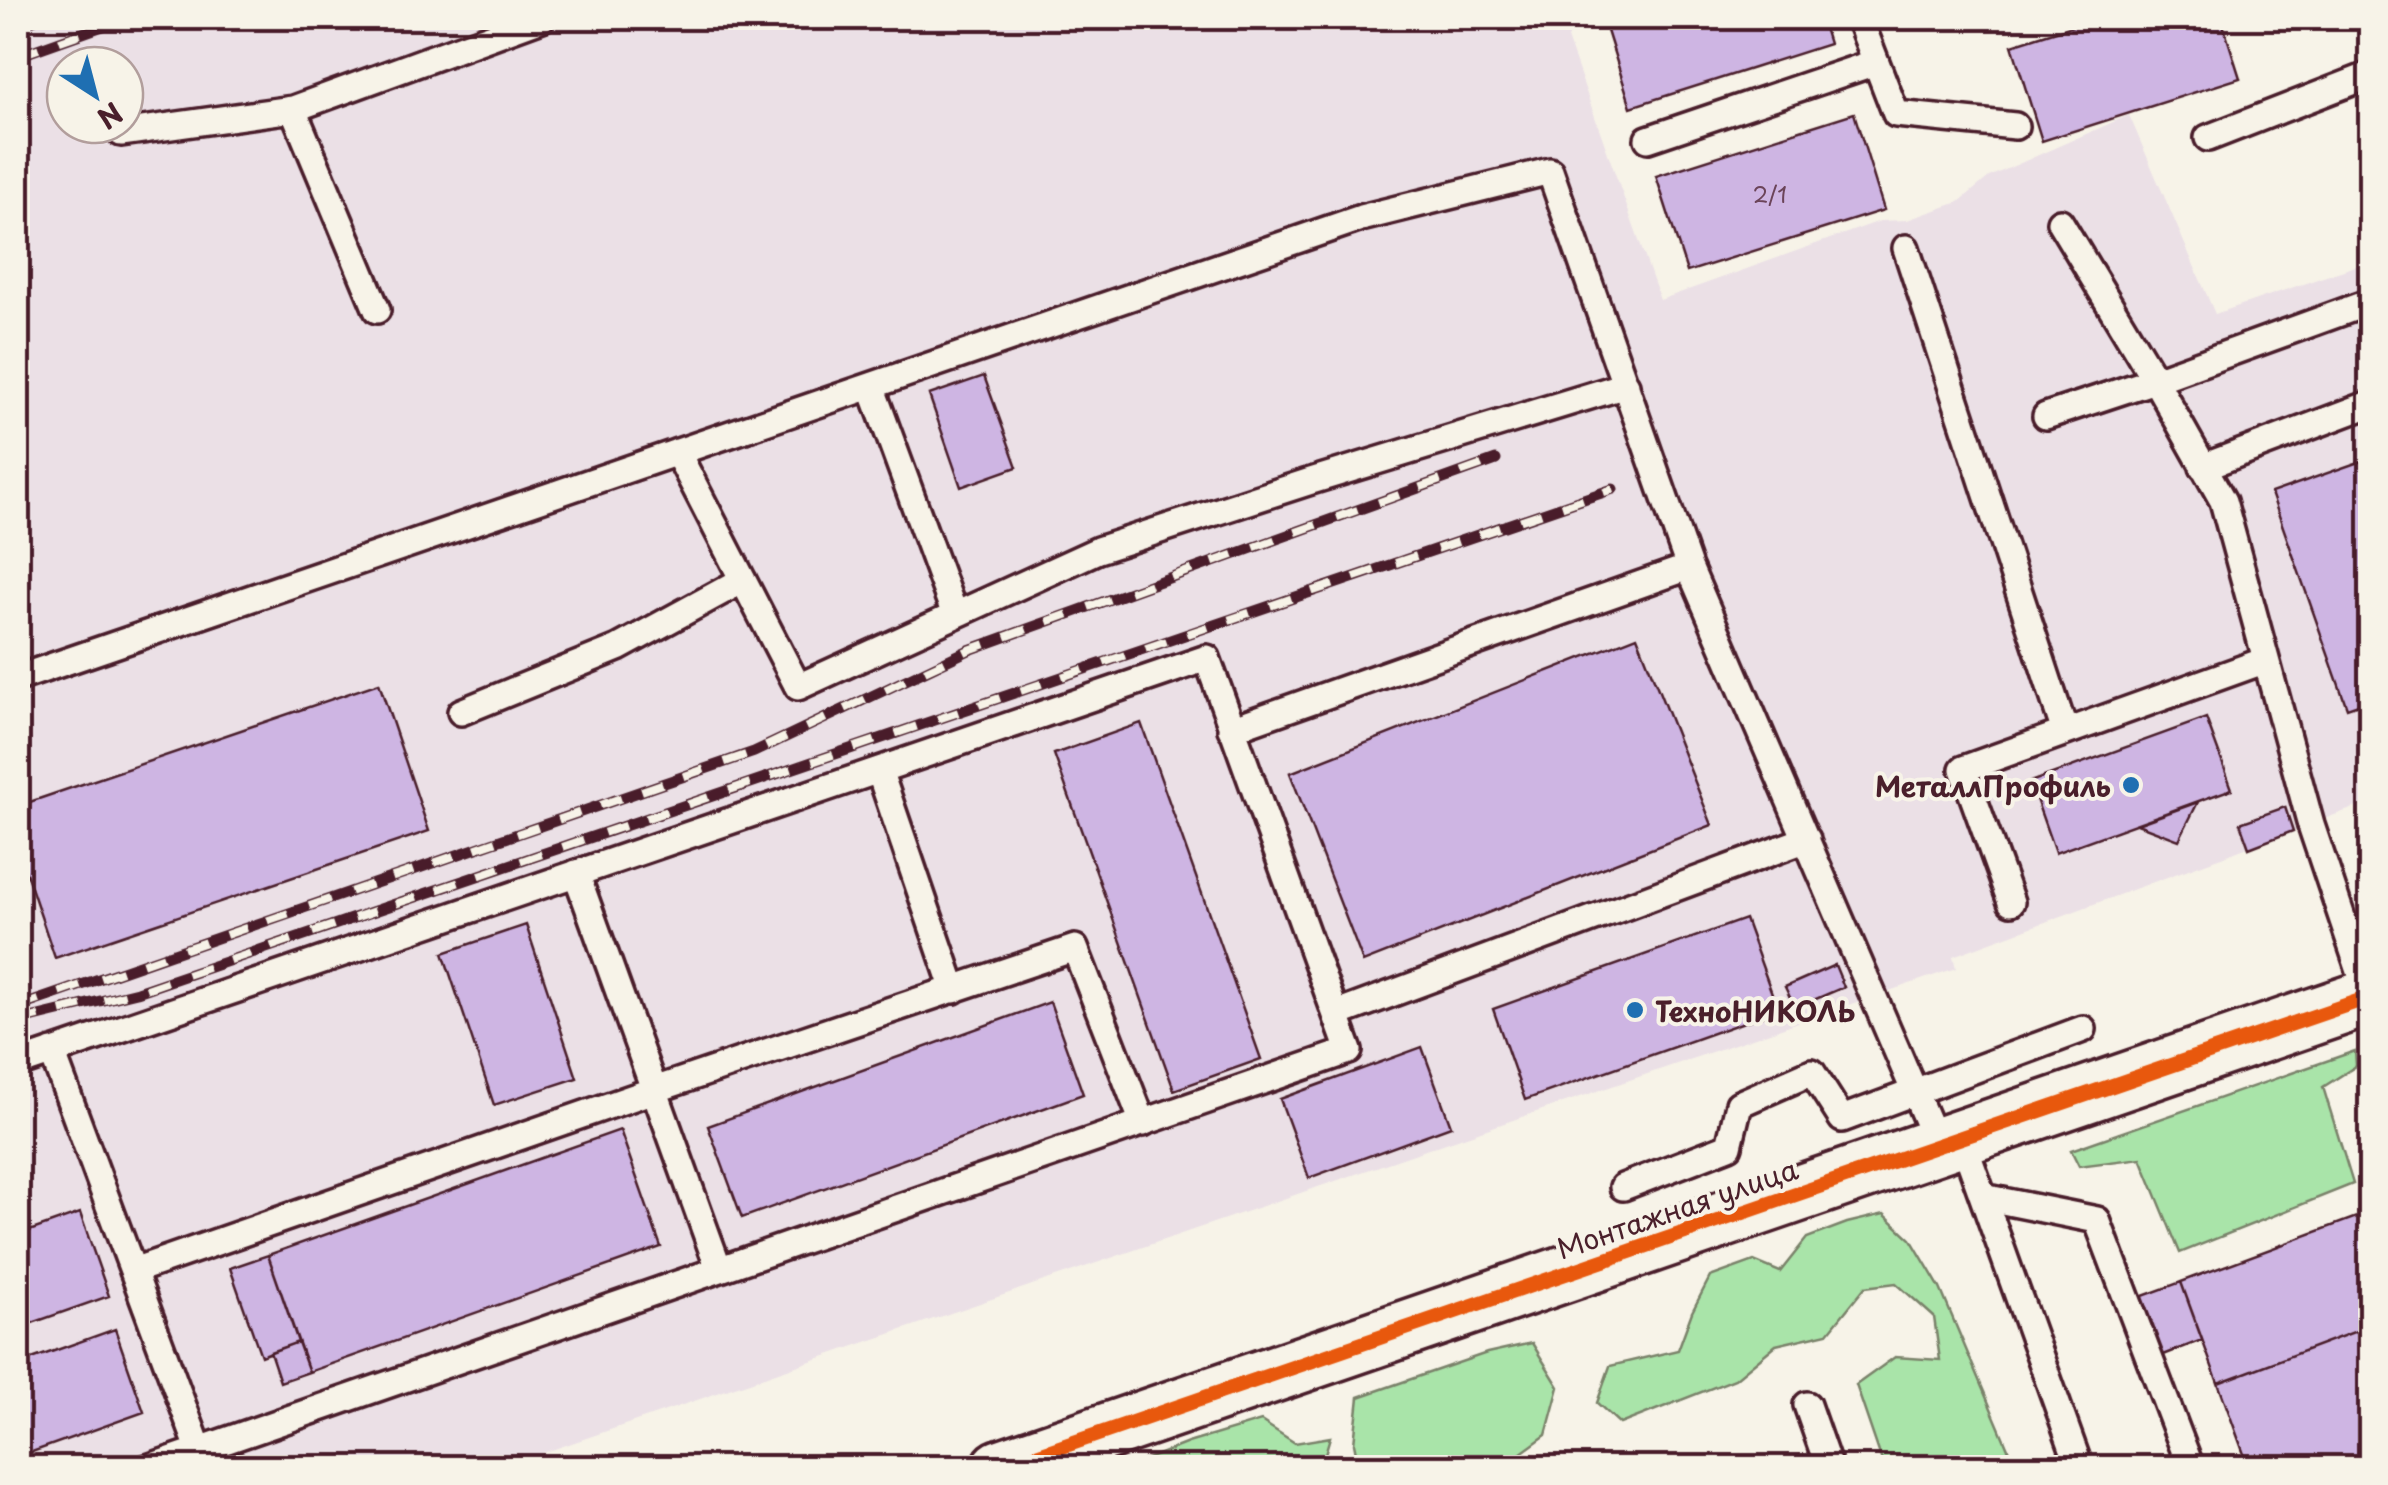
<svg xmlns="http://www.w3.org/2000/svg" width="2388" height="1485" viewBox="0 0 2388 1485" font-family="'Playpen Sans',sans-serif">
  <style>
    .built { fill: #ebe0e6; fill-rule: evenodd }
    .green { fill: #a9e4a9; stroke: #7a826a; stroke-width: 2.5 }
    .building { fill: #ceb5e3; stroke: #4a1f2b; stroke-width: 2.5 }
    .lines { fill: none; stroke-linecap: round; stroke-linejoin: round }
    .lane-casing { stroke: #4a1f2b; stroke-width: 32 }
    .secondary-casing { stroke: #4a1f2b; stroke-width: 62 }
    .lane { stroke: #f7f3e8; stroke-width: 25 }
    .secondary { stroke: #f7f3e8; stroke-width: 55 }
    .rail-casing { stroke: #4a1f2b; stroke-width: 11 }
    .rail { stroke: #f7f3e8; stroke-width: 8; stroke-dasharray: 22; stroke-linecap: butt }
    .cycleway-casing { stroke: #f7f3e8; stroke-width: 21 }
    .cycleway { stroke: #e8590c; stroke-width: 15 }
    .poi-dot { fill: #1f6fb2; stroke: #f7f3e8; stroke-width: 4 }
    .labels { text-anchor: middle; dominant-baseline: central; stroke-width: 8; stroke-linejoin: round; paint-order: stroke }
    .number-label { font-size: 22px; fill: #6b4459 }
    .poi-label { font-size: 28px; font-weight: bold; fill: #4a1f2b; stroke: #f7f3e8; text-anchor: end }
    .street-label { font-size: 28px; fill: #4a1f2b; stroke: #f7f3e8 }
  </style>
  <rect width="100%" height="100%" fill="#f7f3e8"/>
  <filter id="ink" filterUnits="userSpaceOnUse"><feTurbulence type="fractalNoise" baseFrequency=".01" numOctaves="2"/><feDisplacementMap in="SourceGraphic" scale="20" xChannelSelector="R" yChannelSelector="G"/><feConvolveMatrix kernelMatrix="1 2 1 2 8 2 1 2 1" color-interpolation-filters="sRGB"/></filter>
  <g filter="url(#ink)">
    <path class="built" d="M18,18H1582L1567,38L1660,300L1880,221L1907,220L1959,202L1989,177L2129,115L2215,314L2370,261V802L1953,956L1956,968L502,1467H18ZM65,65H125V125H65Z"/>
    <path class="green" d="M2355,1051L2356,1066L2323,1087L2353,1184L2180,1253L2141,1158L2079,1166L2071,1150Z
      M1884,1214L1911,1239L1940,1288L2009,1451L2008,1467H1884L1856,1385L1895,1357L1940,1360L1934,1317L1896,1283L1865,1287L1828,1333L1776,1345L1735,1379L1620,1424L1597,1403L1610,1366L1678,1350L1692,1312L1710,1277L1754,1261L1780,1272L1807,1238L1847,1223Z
      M1532,1343L1559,1387L1546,1435L1502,1467L1457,1464L1451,1468L1359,1467L1354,1443L1359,1397L1487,1353Z
      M1261,1421L1295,1443L1330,1437L1321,1467H1127L1188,1443Z"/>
    <path class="building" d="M1603,18H1821L1829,44L1631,107Z
      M2098,18H2221L2240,78L2042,141L2012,45Z
      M1854,113L1884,210L1687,272L1656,176Z
      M984,376L1017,467L961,487L929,395Z
      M2370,458V700L2347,708L2271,493Z
      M1637,636L1712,825L1363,962L1290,773Z
      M379,683L429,831L55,958L18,849V806Z
      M2206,718L2232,789L2055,853L2030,782Z
      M1141,723L1261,1059L1174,1090L1054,754Z
      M2198,802L2179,840L2137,824Z
      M2285,807L2293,831L2249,848L2240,823Z
      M1745,919L1778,1010L1525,1100L1493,1009Z
      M526,925L577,1078L494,1105L443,953Z
      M1835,965L1844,987L1795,1008L1785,987Z
      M1050,1002L1083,1094L742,1218L708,1126Z
      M1422,1047L1451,1126L1309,1178L1280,1099Z
      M620,1130L661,1247L309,1372L268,1255Z
      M2370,1212V1326L2218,1383L2181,1282Z
      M80,1213L109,1296L18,1328V1235Z
      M268,1255L298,1342L261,1356L230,1268Z
      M2181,1282L2202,1340L2161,1356L2140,1297Z
      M115,1329L144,1412L18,1457V1364Z
      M2359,1330L2370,1360V1468H2249L2218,1383Z
      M298,1342L309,1372L280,1382L270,1352Z"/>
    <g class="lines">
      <defs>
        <path id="lane" d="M1859,18L1896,114L2015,126
          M293,109L377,310
          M121,133L293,109L542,18
          M2208,138L2370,75
          M1648,139L1876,62
          M2060,222L2155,380L2223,501L2311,825L2369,998
          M1906,248L2065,732
          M871,386L955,615
          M2046,416L2155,380L2370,302
          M677,452L798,687L1098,550L1311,481L1626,385
          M2203,467L2370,404
          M18,678L1361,218L1550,171L1689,567L1937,1144
          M461,712L618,648L743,580
          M1231,729L1689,567
          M879,770L954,990
          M576,873L719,1269
          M2011,902L1963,769L2266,660
          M1337,1014L1807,839
          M52,1052L199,1449
          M18,1064L1207,658L1349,1051L147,1468
          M1961,1136L2080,1468
          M1623,1187L1729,1146L1739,1104L1812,1072L1842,1119L2083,1029
          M1983,1197L2097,1220L2191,1468
          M133,1271L654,1090L1075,948L1143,1123
          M1807,1405L1829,1468"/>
        <path id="secondary" d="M1000,1468L2370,997"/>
      </defs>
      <use href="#lane" class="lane-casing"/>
      <use href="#secondary" class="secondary-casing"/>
      <use href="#lane" class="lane"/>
      <use href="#secondary" class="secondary"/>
      <defs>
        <path id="rail" d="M18,26L38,18
          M18,56L125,18
          M18,1007L754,752L969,650L1496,460
          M18,1021L137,992L1613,489"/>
      </defs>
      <use href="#rail" class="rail-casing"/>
      <use href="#rail" class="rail"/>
      <defs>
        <path id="cycleway" d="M1000,1468L2370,997"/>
      </defs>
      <use href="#cycleway" class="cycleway-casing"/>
      <use href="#cycleway" class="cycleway"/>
    </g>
  </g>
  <g class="poi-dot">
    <circle cx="2131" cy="785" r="10"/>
    <circle cx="1635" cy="1010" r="10"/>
  </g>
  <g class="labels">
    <g class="number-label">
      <text x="1770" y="193">2/1</text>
    </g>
    <g class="poi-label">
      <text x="2111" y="785">МеталлПрофиль</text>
      <text x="1655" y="1010" text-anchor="start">ТехноНИКОЛЬ</text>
    </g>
    <g class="street-label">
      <text transform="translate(1677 1208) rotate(-19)">Монтажная улица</text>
    </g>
  </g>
  <rect width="2388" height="1485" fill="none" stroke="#f7f3e8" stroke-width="60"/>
  <rect x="30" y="30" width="2328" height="1425" fill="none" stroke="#4a1f2b" stroke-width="4" filter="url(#ink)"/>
  <g transform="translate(95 95) rotate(144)"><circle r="48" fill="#f7f3e8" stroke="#b29e9c" stroke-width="2.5"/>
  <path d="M0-8L18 38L0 25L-18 38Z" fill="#1f6fb2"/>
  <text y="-15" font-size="28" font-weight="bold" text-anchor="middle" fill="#4a1f2b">N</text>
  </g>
</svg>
